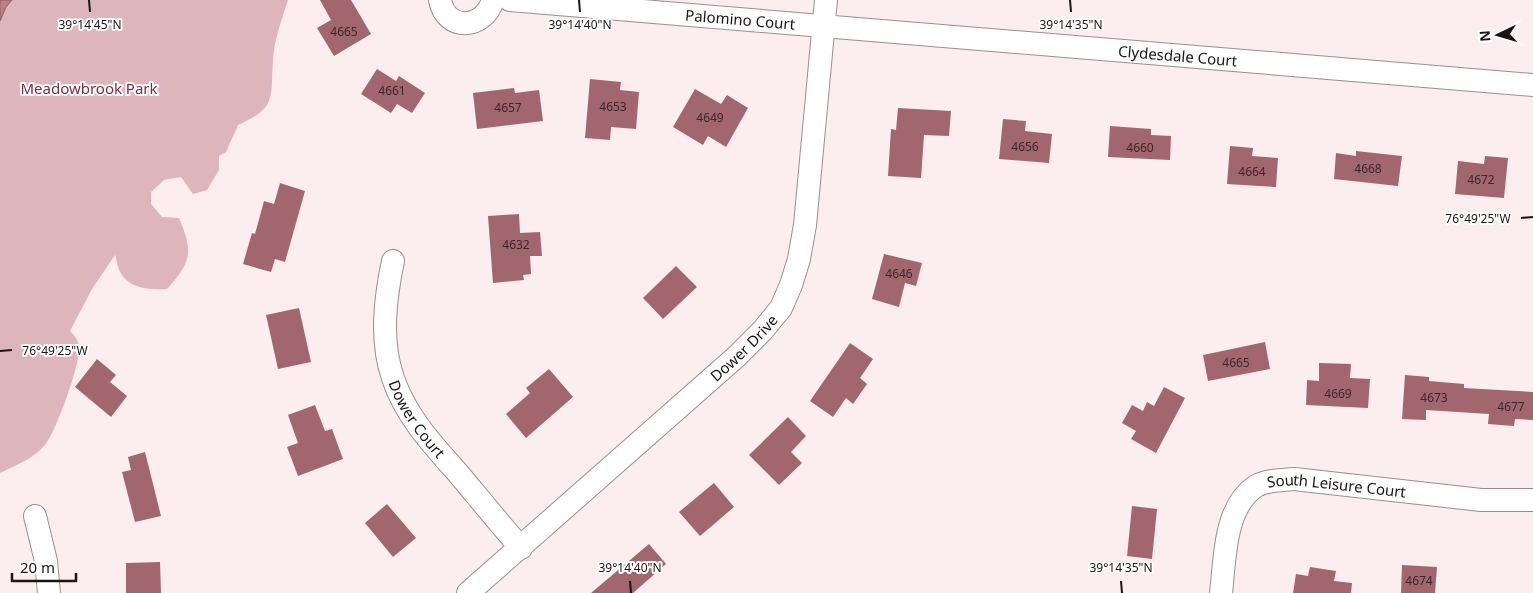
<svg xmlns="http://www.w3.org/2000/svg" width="1533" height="593" viewBox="0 0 1533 593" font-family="'Noto Sans',sans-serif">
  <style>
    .green { fill: #deb5ba }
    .water { fill: #bc7e87; stroke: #8b5e65 }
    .building { fill: #a2666f }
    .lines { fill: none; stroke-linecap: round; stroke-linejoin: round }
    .minor-casing { stroke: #9b8d8f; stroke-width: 24 }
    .minor { stroke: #fff; stroke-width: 22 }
    .ticks { fill: none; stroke: #191415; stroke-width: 2 }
    .labels { text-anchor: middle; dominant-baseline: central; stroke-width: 4; stroke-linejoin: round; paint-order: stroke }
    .number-label { font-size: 12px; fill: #3b282c }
    .street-label { font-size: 15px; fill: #191415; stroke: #fff }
    .park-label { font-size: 15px; fill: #7b2e3f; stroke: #fff }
    .ticks-label { font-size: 12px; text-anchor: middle; fill: #191415; stroke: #fff; stroke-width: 4; stroke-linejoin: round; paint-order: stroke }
  </style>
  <rect width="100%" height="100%" fill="#fcedef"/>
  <path class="green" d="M0,0H288C282,19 274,40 273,60C270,98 278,107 238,125L226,152L219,156V170L207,190L193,194L181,177L164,180L151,192V204L162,217L179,218C193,251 192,262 167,289C149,290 128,289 119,270C117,265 117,259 115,255L92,289L70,331C75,336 79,341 79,348C80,365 56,432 45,445C32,459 17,465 0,473Z"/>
  <path class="water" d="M0,0H12L6,7L0,21Z"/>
  <path class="building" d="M320,0H351L371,34L334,56L317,28L331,20Z
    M377,69L396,81L399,76L425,93L412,113L397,104L391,113L361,94Z
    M590,79L621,82L620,90L639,92L636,129L611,127L610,140L585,138Z
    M514,88L515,93L539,90L543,121L477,129L473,93Z
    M695,89L721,104L727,95L748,108L726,147L708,136L703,145L673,127Z
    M898,108L951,111L949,136L924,135L921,178L888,176L891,129L896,130Z
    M1003,119L1026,121L1025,131L1052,134L1049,163L999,159Z
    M1110,126L1151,129V135L1171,136L1170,160L1108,157Z
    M1230,146L1253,148L1252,156L1278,158L1276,187L1227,184Z
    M1356,151L1402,156L1398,186L1334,179L1336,153L1356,156Z
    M1485,156L1508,158L1504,198L1455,194L1458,161L1484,164Z
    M280,183L305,191L285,262L275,259L271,272L243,264L252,233L255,234L264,201L274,204Z
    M519,214L520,233L540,232L542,256H530L531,274L523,275L524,280L493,283L488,216Z
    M884,254L922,263L916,286L905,283L899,307L872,299Z
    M676,266L697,287L663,319L643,298Z
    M299,308L311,362L278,369L266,315Z
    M1265,342L1270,369L1208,381L1203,355Z
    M850,343L873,359L860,378L867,384L853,404L846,398L833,417L810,401Z
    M97,359L116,375L110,382L127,396L111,417L75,387Z
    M1319,363L1351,364L1350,378L1370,379L1368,408L1306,405L1307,380L1319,381Z
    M549,369L573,397L526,438L506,414L530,393L526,388Z
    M1405,375L1429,377V381L1464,384V388L1533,392V420L1515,419L1514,426L1488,424L1489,414L1426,410V420L1402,419Z
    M1164,387L1185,398L1156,453L1131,439L1136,431L1122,423L1132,405L1143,411L1147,402L1154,406Z
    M315,405L325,431L332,429L343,459L298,476L287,447L298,443L288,415Z
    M788,417L806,436L791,452L802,463L779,485L749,455Z
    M145,452L161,516L135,522L122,472L131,470L128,457Z
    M714,483L734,507L700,536L679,512Z
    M387,504L416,538L393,557L365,523Z
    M1132,506L1157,509L1152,559L1127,556Z
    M649,544L666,564L633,593H591Z
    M160,562L161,593H126V563Z
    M1402,565L1437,567L1435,593H1401Z
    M1310,567L1336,571L1334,581L1352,583L1351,593H1293L1296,574L1308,576Z"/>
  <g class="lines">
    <defs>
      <g id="minor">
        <path d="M440,0C446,32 484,30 493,0"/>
        <path id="s1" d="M510,0L1533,85"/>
        <path id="s2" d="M393,261C385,299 380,341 393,378C405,415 432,444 457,472C478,497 499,523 521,548"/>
        <path d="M35,516L46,561L49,593"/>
        <path id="s3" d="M468,593L736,357L763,330L781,308L791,285L799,259L805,225L826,0"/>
        <path id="s4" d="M1221,593C1225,559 1224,507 1256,486C1267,480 1282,480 1294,479L1481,500H1533"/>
      </g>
    </defs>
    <use href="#minor" class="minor-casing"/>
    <use href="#minor" class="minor"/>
  </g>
  <path class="ticks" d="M89,0L90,12M579,0L580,12M1070,0L1071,12M1521,218L1533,217M0,351L12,350M630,581L631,593M1121,581L1122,593"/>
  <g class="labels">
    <g class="number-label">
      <text x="344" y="31">4665</text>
      <text x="392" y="90">4661</text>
      <text x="613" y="106">4653</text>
      <text x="508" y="107">4657</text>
      <text x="710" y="117">4649</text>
      <text x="1025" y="146">4656</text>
      <text x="1140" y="147">4660</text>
      <text x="1368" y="168">4668</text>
      <text x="1252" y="171">4664</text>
      <text x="1481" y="179">4672</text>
      <text x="516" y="244">4632</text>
      <text x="899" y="273">4646</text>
      <text x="1236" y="362">4665</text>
      <text x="1338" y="393">4669</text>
      <text x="1434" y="397">4673</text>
      <text x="1511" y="406">4677</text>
      <text x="1419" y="580">4674</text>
    </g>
    <g class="street-label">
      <text stroke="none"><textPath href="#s1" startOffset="231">Palomino Court</textPath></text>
      <text stroke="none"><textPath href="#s1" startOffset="670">Clydesdale Court</textPath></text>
      <text stroke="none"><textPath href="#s3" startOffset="369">Dower Drive</textPath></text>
      <text stroke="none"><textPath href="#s2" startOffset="166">Dower Court</textPath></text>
      <text stroke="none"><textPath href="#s4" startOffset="198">South Leisure Court</textPath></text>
    </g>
    <g class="park-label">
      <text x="89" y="88">Meadowbrook Park</text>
    </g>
  </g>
  <g class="ticks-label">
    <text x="90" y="29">39°14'45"N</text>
    <text x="580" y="29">39°14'40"N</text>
    <text x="1071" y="29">39°14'35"N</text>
    <text x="1478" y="223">76°49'25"W</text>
    <text x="55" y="355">76°49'25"W</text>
    <text x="630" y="572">39°14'40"N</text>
    <text x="1121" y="572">39°14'35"N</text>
  </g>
  <g transform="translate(1498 35) rotate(265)" stroke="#ffffff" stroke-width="4" paint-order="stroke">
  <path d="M0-4L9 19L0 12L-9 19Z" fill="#191415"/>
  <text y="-8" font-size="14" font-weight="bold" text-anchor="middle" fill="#191415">N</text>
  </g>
  <path d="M12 573v8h64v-8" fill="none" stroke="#191415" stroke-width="2.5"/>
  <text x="20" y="573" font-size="15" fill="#191415" stroke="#ffffff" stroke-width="4" paint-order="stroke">20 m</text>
</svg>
